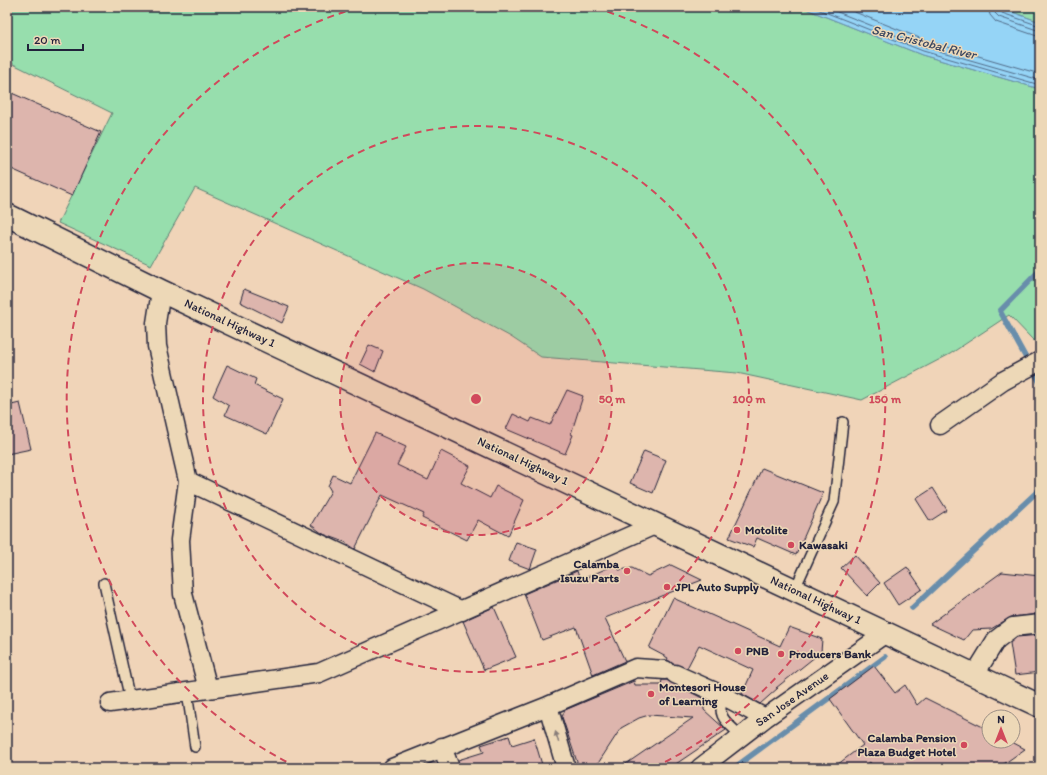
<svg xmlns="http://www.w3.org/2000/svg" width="1047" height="775" viewBox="0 0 1047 775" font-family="Itim,sans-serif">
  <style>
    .green { fill: #97dead; stroke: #5c8074 }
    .water { fill: #95d4f6; stroke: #678dab }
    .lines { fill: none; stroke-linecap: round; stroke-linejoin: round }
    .shore { stroke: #506986; stroke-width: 1 }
    .stream { stroke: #678dab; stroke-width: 5.5 }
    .building { fill: #ddb5ad; stroke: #22223b }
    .service-casing { stroke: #22223b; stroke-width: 12 }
    .minor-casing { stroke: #22223b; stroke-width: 21 }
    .trunk-casing { stroke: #22223b; stroke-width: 25 }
    .service { stroke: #edd8b7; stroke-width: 9 }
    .minor { stroke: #edd8b7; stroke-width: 18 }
    .trunk { stroke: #edd8b7; stroke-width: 22 }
    .oneway { fill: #887d79 }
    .ring { fill: none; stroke: #d1495b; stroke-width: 2; stroke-dasharray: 7 5 }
    .poi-dot { fill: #d1495b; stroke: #edd8b7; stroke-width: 1.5 }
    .labels { text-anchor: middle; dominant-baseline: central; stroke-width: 3; stroke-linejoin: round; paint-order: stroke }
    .street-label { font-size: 12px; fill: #22223b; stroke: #edd8b7 }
    .poi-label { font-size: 12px; font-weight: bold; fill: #22223b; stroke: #edd8b7; text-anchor: start }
    .water-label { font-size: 13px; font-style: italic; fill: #394660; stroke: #edd8b7 }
    .centre { fill: #d1495b; stroke: #edd8b7; stroke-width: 2 }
    .ring-label { font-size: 12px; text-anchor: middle; font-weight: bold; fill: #d1495b; stroke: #edd8b7; stroke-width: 3; stroke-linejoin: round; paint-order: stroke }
  </style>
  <rect width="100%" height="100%" fill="#f0d4b8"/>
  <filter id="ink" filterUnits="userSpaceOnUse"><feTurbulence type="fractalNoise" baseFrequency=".025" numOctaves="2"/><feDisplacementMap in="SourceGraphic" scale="8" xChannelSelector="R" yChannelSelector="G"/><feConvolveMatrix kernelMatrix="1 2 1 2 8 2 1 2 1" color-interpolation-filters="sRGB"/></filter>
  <g filter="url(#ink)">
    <path class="green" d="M7,7H801L922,55L1040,89V343L1033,340L1009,315L950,354L862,400L737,373L541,357L511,337L423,289L195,188L151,265L58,223L112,113L7,61Z
      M998,7H1040V22Z"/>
    <path class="water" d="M801,7H998L1040,22V89L922,55Z"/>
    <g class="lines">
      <path class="shore" d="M812,7L923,51L1040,85
        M825,7L925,47L1040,80
        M842,7L927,41L1040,74
        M988,7L990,15L996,22L1040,37
        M994,7L995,13L999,17L1040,31
        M999,7L1002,13L1040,26"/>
      <path class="stream" d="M1026,358L1000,311L1040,270
        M1035,373L1040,383
        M912,608L1040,489
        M734,768L885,657"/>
    </g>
    <path class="building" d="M7,91L101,132L72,196L7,167Z
      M244,289L289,307L282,323L240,302Z
      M369,345L383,351L375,372L360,364Z
      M227,365L256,379L254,385L283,399L267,434L225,415L229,406L213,396Z
      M567,390L583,396L571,434L573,435L565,454L506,429L513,414L530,422L532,418L550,425Z
      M20,403L31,449L7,454V406Z
      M375,433L406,447L397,465L428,480L441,451L470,466L461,483L490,498L496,486L524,500L508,536L478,520L467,540L422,518L424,514L382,495L355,549L345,542L323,534L311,525L331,491L328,486L333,475L350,483Z
      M644,451L666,460L653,493L630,483Z
      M762,468L823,493L796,555L757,538L753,547L729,538Z
      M933,488L947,510L930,521L916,499Z
      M516,542L537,549L530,569L509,561Z
      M855,555L880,583L867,596L841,568Z
      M617,564L619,570L632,568L648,576L671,565L702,580L605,618L625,661L593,675L576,627L542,640L524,594L577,571L580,580Z
      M907,567L922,589L898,605L884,583Z
      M1002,572L1040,576V614L1011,617L991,629L972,630L964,640L930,624Z
      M673,598L780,646L789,627L822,639L821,652L776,688H778L760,704L742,694L753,670L699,645L687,668L673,664L667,660L668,658L649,648Z
      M494,607L516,657L484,670L463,621Z
      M1040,635V672L1015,675L1010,643L1017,637Z
      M874,666L895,693L905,685L917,705L925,698L989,730V741H1010L1025,749L998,768H874L870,762L862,768H833L863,745L830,699Z
      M662,680H667L704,699V710L726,730L670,768H620L693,718L649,715L639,718L621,728L595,768H579L562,717L565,710L634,681L635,685H661Z
      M509,736L512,745L534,738L543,768H460L458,760L484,752L481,745Z"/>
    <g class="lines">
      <defs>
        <path id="service" d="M104,583L130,700
          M795,589L834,502L843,422
          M187,692L195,747
          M724,696C715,717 727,722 741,736"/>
        <path id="minor" d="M161,291L156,323L157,346L188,481L180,540L183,594L208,689
          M940,425L1003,381L1040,361
          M188,481L462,611
          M675,674L724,696L765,718
          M975,674L996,640L1013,627L1040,624
          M110,703L319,673L657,524
          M548,706L566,768
          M442,747L450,768
          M392,768L548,706L636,668L665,670
          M700,768L765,718L886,633"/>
        <path id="trunk" d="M7,215L161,291L1040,706"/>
      </defs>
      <use href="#service" class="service-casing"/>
      <use href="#minor" class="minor-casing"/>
      <use href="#trunk" class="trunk-casing"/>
      <use href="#service" class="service"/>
      <use href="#minor" class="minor"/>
      <use href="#trunk" class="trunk"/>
    </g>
    <defs><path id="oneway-solid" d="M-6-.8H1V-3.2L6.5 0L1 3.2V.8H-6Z"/></defs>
    <use class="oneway" href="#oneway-solid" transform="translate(557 737) rotate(-107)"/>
  </g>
  <circle cx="476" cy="399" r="136" fill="#d1495b" fill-opacity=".12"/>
  <g class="ring">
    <circle cx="476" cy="399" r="136"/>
    <circle cx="476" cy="399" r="273"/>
    <path d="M297 767A409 409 0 0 1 356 8M596 8A409 409 0 0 1 655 767"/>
  </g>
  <g class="poi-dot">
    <circle cx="737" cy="530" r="4"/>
    <circle cx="791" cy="545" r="4"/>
    <circle cx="627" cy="571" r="4"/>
    <circle cx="667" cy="587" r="4"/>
    <circle cx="738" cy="651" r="4"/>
    <circle cx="781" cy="654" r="4"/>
    <circle cx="651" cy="694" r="4"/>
    <circle cx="964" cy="745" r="4"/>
  </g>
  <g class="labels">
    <g class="street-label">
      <text transform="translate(230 323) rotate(25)">National Highway 1</text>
      <text transform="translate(523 461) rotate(25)">National Highway 1</text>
      <text transform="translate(816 600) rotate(25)">National Highway 1</text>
      <text transform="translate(792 699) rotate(-35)">San Jose Avenue</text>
    </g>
    <g class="poi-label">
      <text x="745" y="530">Motolite</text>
      <text x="799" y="545">Kawasaki</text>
      <text x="619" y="564" text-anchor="end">Calamba<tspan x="619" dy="14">Isuzu Parts</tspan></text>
      <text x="675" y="587">JPL Auto Supply</text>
      <text x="746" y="651">PNB</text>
      <text x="789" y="654">Producers Bank</text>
      <text x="659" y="687">Montesori House<tspan x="659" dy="14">of Learning</tspan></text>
      <text x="956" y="738" text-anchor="end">Calamba Pension<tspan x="956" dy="14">Plaza Budget Hotel</tspan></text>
    </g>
    <g class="water-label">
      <text transform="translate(924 42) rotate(14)">San Cristobal River</text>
    </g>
  </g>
  <circle cx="476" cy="399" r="6" class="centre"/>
  <g class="ring-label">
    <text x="612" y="403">50 m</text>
    <text x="749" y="403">100 m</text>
    <text x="885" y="403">150 m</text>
  </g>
  <rect width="1047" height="775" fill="none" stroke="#edd8b7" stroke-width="24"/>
  <rect x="12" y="12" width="1023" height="751" fill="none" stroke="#22223b" stroke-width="1.5" filter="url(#ink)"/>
  <g transform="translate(1001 729)"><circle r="19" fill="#edd8b7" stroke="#9c8f85"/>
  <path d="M0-3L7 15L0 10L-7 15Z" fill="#d1495b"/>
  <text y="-6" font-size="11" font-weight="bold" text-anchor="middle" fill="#22223b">N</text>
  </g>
  <path d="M28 44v6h55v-6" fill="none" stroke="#22223b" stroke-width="2"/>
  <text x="34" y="44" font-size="12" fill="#22223b" stroke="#edd8b7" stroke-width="3" paint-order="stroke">20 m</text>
</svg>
